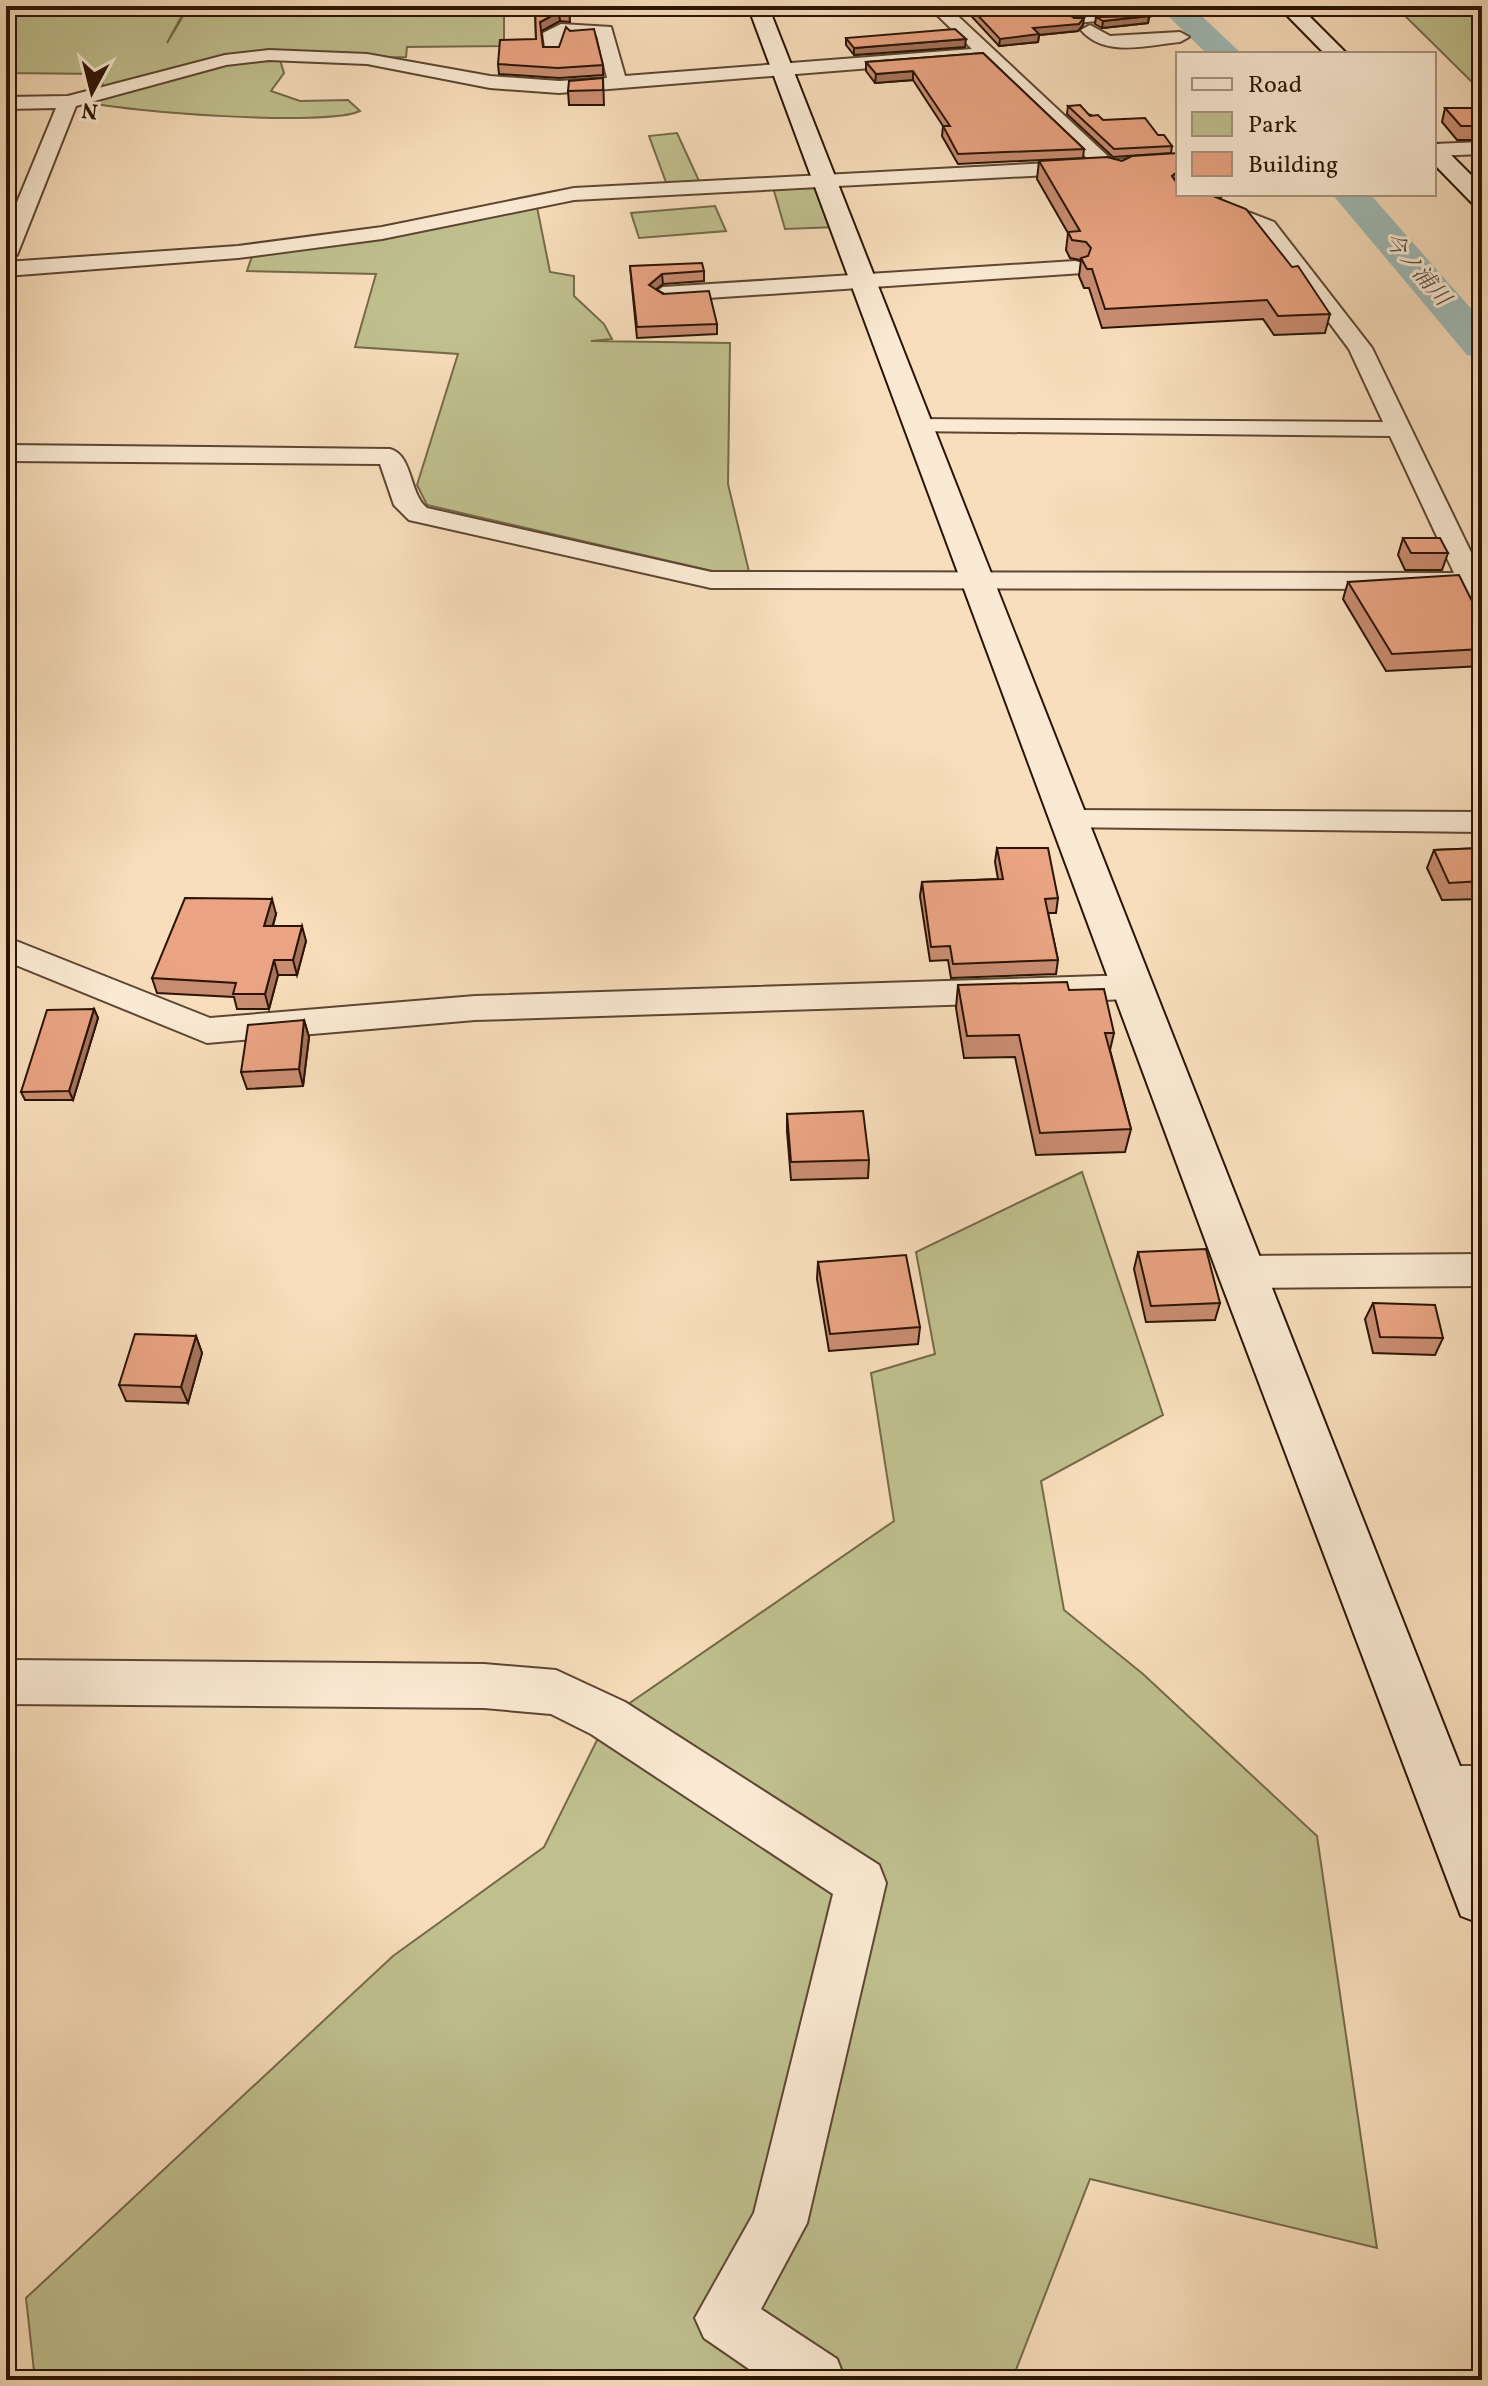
<svg xmlns="http://www.w3.org/2000/svg" width="1488" height="2386" viewBox="0 0 1488 2386" font-family="Vollkorn,'Noto Serif JP',serif">
  <style>
    .green { fill: #c0c08f; stroke: #766a4a; stroke-width: 2 }
    .lines { fill: none; stroke-linecap: round; stroke-linejoin: round }
    .river { fill: #9fbbb7; fill-rule: evenodd }
    .street-casing { stroke: #5e4632; stroke-width: 4 }
    .secondary-casing { stroke: #2b1404; stroke-width: 4 }
    .street { fill: #faead3; fill-rule: evenodd }
    .secondary { fill: #faead3; fill-rule: evenodd }
    .wall { fill: #c98d71; stroke: #2b1404; stroke-width: 2 }
    .shaded-wall { fill: #a4735c; stroke: #2b1404; stroke-width: 2 }
    .building { fill: #eaa483; stroke: #2b1404; stroke-width: 2 }
    .labels { text-anchor: middle; dominant-baseline: central; stroke-width: 6; stroke-linejoin: round; paint-order: stroke }
    .far-water-label { font-size: 22px; font-style: italic; fill: #544e43; stroke: #faead3 }
  </style>
  <rect width="100%" height="100%" fill="#f8debc"/>
  <filter id="stains"><feTurbulence type="fractalNoise" baseFrequency=".0025" numOctaves="4"/><feColorMatrix values="0 0 0 0 .2 0 0 0 0 .09 0 0 0 0 .02 0 0 0 .5 -.17"/></filter>
  <radialGradient id="worn" r=".72"><stop offset=".6" stop-color="#630" stop-opacity="0"/><stop offset="1" stop-color="#630" stop-opacity=".3"/></radialGradient>
  <path class="green" d="M6,6H187L167,43L189,6H504V46L407,47L406,57L243,58L212,66L280,60L284,73L271,91L300,101L348,100L360,111C328,127 122,112 82,101L103,90L102,74L6,73Z
    M1395,6L1482,11V83L1472,82Z
    M677,133L700,183L667,185L649,136Z
    M821,181L837,227L785,229L772,184Z
    M536,202L550,272L574,276V296L604,324L612,339L591,341L730,343L728,484L751,580L427,505L417,485L458,354L355,347L376,274L247,271L254,250Z
    M715,206L726,231L639,238L631,213Z
    M1082,1172L1163,1415L1041,1481L1064,1610L1143,1674L1317,1836L1377,2248L1090,2179L1012,2380H35L26,2298L393,1956L544,1847L608,1718L894,1521L871,1373L935,1354L916,1252Z"/>
  <g class="lines">
    <path class="river" d="M1158,6H1191L1242,54H1207Z
      M1332,194H1370L1482,321V358L1467,355Z"/>
    <defs>
      <path id="street" d="M928,6H947L1112,160L1178,156V168L1128,171L1118,176L1105,172L574,200L382,239L238,258L6,276V262L238,246L382,227L574,188L1090,161L983,59L559,93L490,88L367,64L269,60L226,65L76,106L17,255L6,261V229L56,108L6,109V97L68,96L225,55L269,50L367,54L490,76L559,81L607,78L597,36L564,34L558,55H546L543,33L561,24L611,27L625,76L972,49Z
        M1050,6H1070L1079,12L1148,7L1157,12L1148,17L1075,23Z
        M1090,25L1110,36L1180,32L1189,37L1180,42C1147,45 1105,58 1081,30Z
        M1482,142V154L1434,156V144Z
        M1178,189V194H1201L1274,222L1372,348L1482,575V609L1471,607L1462,589L711,588L409,520L394,505L380,464L6,461V445L390,449C413,455 409,494 427,508L711,572L1454,573L1390,436L909,431L906,426L918,419L1383,422L1349,349L1260,230L1175,198L1172,194Z
        M1075,261L1083,263L1086,268L1083,273L663,301L652,294L663,287Z
        M1069,810L1482,812V832L1058,827L1053,820L1058,813Z
        M6,937L210,1018L475,996L1132,975L1144,979L1149,987L1144,995L1132,999L475,1020L207,1043L6,961Z
        M1482,1254V1286L1240,1288L1226,1283L1220,1272L1226,1261L1240,1256Z
        M6,1660L484,1664L556,1670L625,1702L879,1865L886,1883L807,2223L761,2309L837,2359L845,2380H765L704,2338L695,2318L754,2213L833,1894L591,1734L551,1714L484,1708L6,1704Z
        M1441,1766H1482V1814H1441L1424,1807L1417,1790L1424,1773Z"/>
      <path id="secondary" d="M748,6H768L1482,1822V1924L1461,1916L1453,1895L1217,1272Z
        M1278,6H1299L1347,54H1325Z
        M1434,144L1442,146L1482,186V207L1474,205L1434,164Z"/>
    </defs>
    <use href="#street" class="street-casing"/>
    <use href="#secondary" class="secondary-casing"/>
    <use href="#street" class="street"/>
    <use href="#secondary" class="secondary"/>
  </g>
  <path class="wall" d="M535,6H569L570,22L560,21L541,31L543,47L603,65V75L559,78L499,74L498,64L536,39Z
    M962,6H1056L1083,25L1078,31L1039,35L1038,42L999,46Z
    M1149,16L1148,23L1102,28L1095,24L1096,17Z
    M846,38L965,47L854,55L846,45Z
    M983,53L1084,149L1083,158L958,164L942,136L943,126L913,80L875,83L866,71V62Z
    M603,78L604,105H569L568,91Z
    M1068,106L1103,120L1158,135L1172,146L1171,153L1113,157L1067,114Z
    M1445,108H1482V140H1457L1442,122Z
    M1482,143V168L1473,157L1477,144Z
    M1039,161H1122L1178,194L1330,314L1325,333L1274,335L1263,319L1102,328L1089,288H1084L1079,276L1081,260L1070,258L1066,250L1068,233L1037,179Z
    M1209,194H1222L1221,198Z
    M630,266L704,271V281L663,284L656,289L717,324V334L637,338Z
    M1403,538L1448,553L1442,570H1405L1398,555Z
    M1348,582L1482,621V666L1386,671L1343,599Z
    M997,848L1058,898L1056,913H1048L1058,960L1056,974L951,978L948,960L930,961L920,896L922,882L998,879L995,862Z
    M1482,848V899L1442,900L1427,868L1434,850Z
    M276,914L273,926L306,941L297,975H278L269,1009H237L234,997L157,993L152,978Z
    M958,985L1069,990L1114,1033L1110,1050L1131,1129L1125,1152L1036,1155L1015,1057L964,1058L956,1008Z
    M94,1009L98,1018L73,1100H25L21,1092Z
    M304,1020L309,1037L303,1086L247,1089L241,1072Z
    M787,1114L869,1160L868,1178L791,1180L787,1131Z
    M1138,1252L1220,1303L1215,1320L1146,1322L1134,1269Z
    M818,1262L920,1327L918,1344L829,1351L817,1279Z
    M1373,1303L1443,1338L1435,1355L1373,1353L1365,1319Z
    M196,1336L202,1353L188,1403L126,1401L119,1385Z"/>
  <path class="shaded-wall" d="M1080,6H1120L1080,9Z
    M559,12L560,21L540,32V22Z
    M1149,16L1148,23L1102,28L1103,21Z
    M1084,18L1083,25L1078,31L1039,35L1038,42L999,46L1000,39L1033,28Z
    M966,39L965,47L854,55V48Z
    M913,71V80L875,83L876,74Z
    M1178,171V186L1172,176Z
    M662,274L663,284L649,295V285Z
    M272,899L276,914L268,941L264,926Z
    M302,926L306,941L297,975L293,960Z
    M274,960L278,975L269,1009L265,994Z
    M94,1009L98,1018L73,1100L69,1091Z
    M304,1020L309,1037L303,1086L299,1069Z
    M196,1336L202,1353L188,1403L181,1387Z"/>
  <path class="building" d="M535,6H569V12H559L540,22L543,47H559L566,27L570,31L594,29L603,65L558,68L498,64L500,40L536,39Z
    M969,6H1056L1074,18H1084L1079,24L1033,28L1039,34L1000,39Z
    M1149,16L1103,21L1096,17Z
    M955,29L966,39L854,48L846,38Z
    M983,53L1084,149L958,154L943,126H950L913,71L876,74L866,62Z
    M603,78V90L568,91L569,81Z
    M1080,105L1090,116L1098,115L1103,120L1145,118L1158,135H1164L1172,146L1114,149L1068,106Z
    M1445,108H1482V126H1461Z
    M1178,153V171L1172,176L1176,182L1178,183V194H1208L1246,209L1292,267L1298,266L1330,314L1278,316L1267,300L1105,309L1092,269H1087L1081,258L1088,256L1091,248L1086,242L1072,240L1068,232L1080,231L1039,161L1107,157L1122,161L1132,156Z
    M702,263L704,271L662,274L649,285L663,294L709,291L717,324L637,327L630,266Z
    M1403,538H1440L1448,553H1411Z
    M1459,575L1482,621V649L1392,654L1348,582Z
    M997,848H1048L1058,898L1045,899L1058,960L953,964L950,946L931,947L922,882L1003,879Z
    M1482,848V881L1449,883L1434,850Z
    M185,898L272,899L264,926H302L293,960H274L265,994H233L236,983L152,978Z
    M1067,982L1069,990L1104,989L1114,1033H1105L1131,1129L1040,1133L1019,1035L967,1036L958,985Z
    M94,1009L69,1091L21,1092L47,1010Z
    M304,1020L299,1069L241,1072L248,1025Z
    M863,1111L869,1160L791,1162L787,1114Z
    M1206,1249L1220,1303L1151,1306L1138,1252Z
    M906,1255L920,1327L830,1334L818,1262Z
    M1373,1303L1435,1305L1443,1338L1380,1337Z
    M135,1334L196,1336L181,1387L119,1385Z"/>
  <g class="labels">
    <g class="far-water-label">
      <text transform="translate(1416 270) rotate(49)">今ノ浦川</text>
    </g>
  </g>
  <rect width="1488" height="2386" fill="none" stroke="#f8debc" stroke-width="32"/>
  <rect x="8" y="8" width="1472" height="2370" fill="none" stroke="#2b1404" stroke-width="4"/>
  <rect x="16" y="16" width="1456" height="2354" fill="none" stroke="#2b1404" stroke-width="2"/>
  <rect x="1176" y="52" width="260" height="144" fill="#faead3" stroke="#a79480" stroke-width="2"/>
  <rect x="1192" y="78" width="40" height="12" fill="#faead3" stroke="#a79480" stroke-width="2"/>
  <text x="1248" y="92" font-size="24" fill="#2b1404">Road</text>
  <rect x="1192" y="112" width="40" height="24" fill="#c0c08f" stroke="#a79480" stroke-width="2"/>
  <text x="1248" y="132" font-size="24" fill="#2b1404">Park</text>
  <rect x="1192" y="152" width="40" height="24" fill="#eaa483" stroke="#a79480" stroke-width="2"/>
  <text x="1248" y="172" font-size="24" fill="#2b1404">Building</text>
  <g transform="translate(92 92) rotate(187)" stroke="#faead3" stroke-width="6" paint-order="stroke">
  <path d="M0-6L14 30L0 20L-14 30Z" fill="#2b1404"/>
  <text y="-12" font-size="22" font-weight="bold" text-anchor="middle" fill="#2b1404">N</text>
  </g>
  <rect width="100%" height="100%" filter="url(#stains)"/>
  <rect width="100%" height="100%" fill="url(#worn)"/>
</svg>
